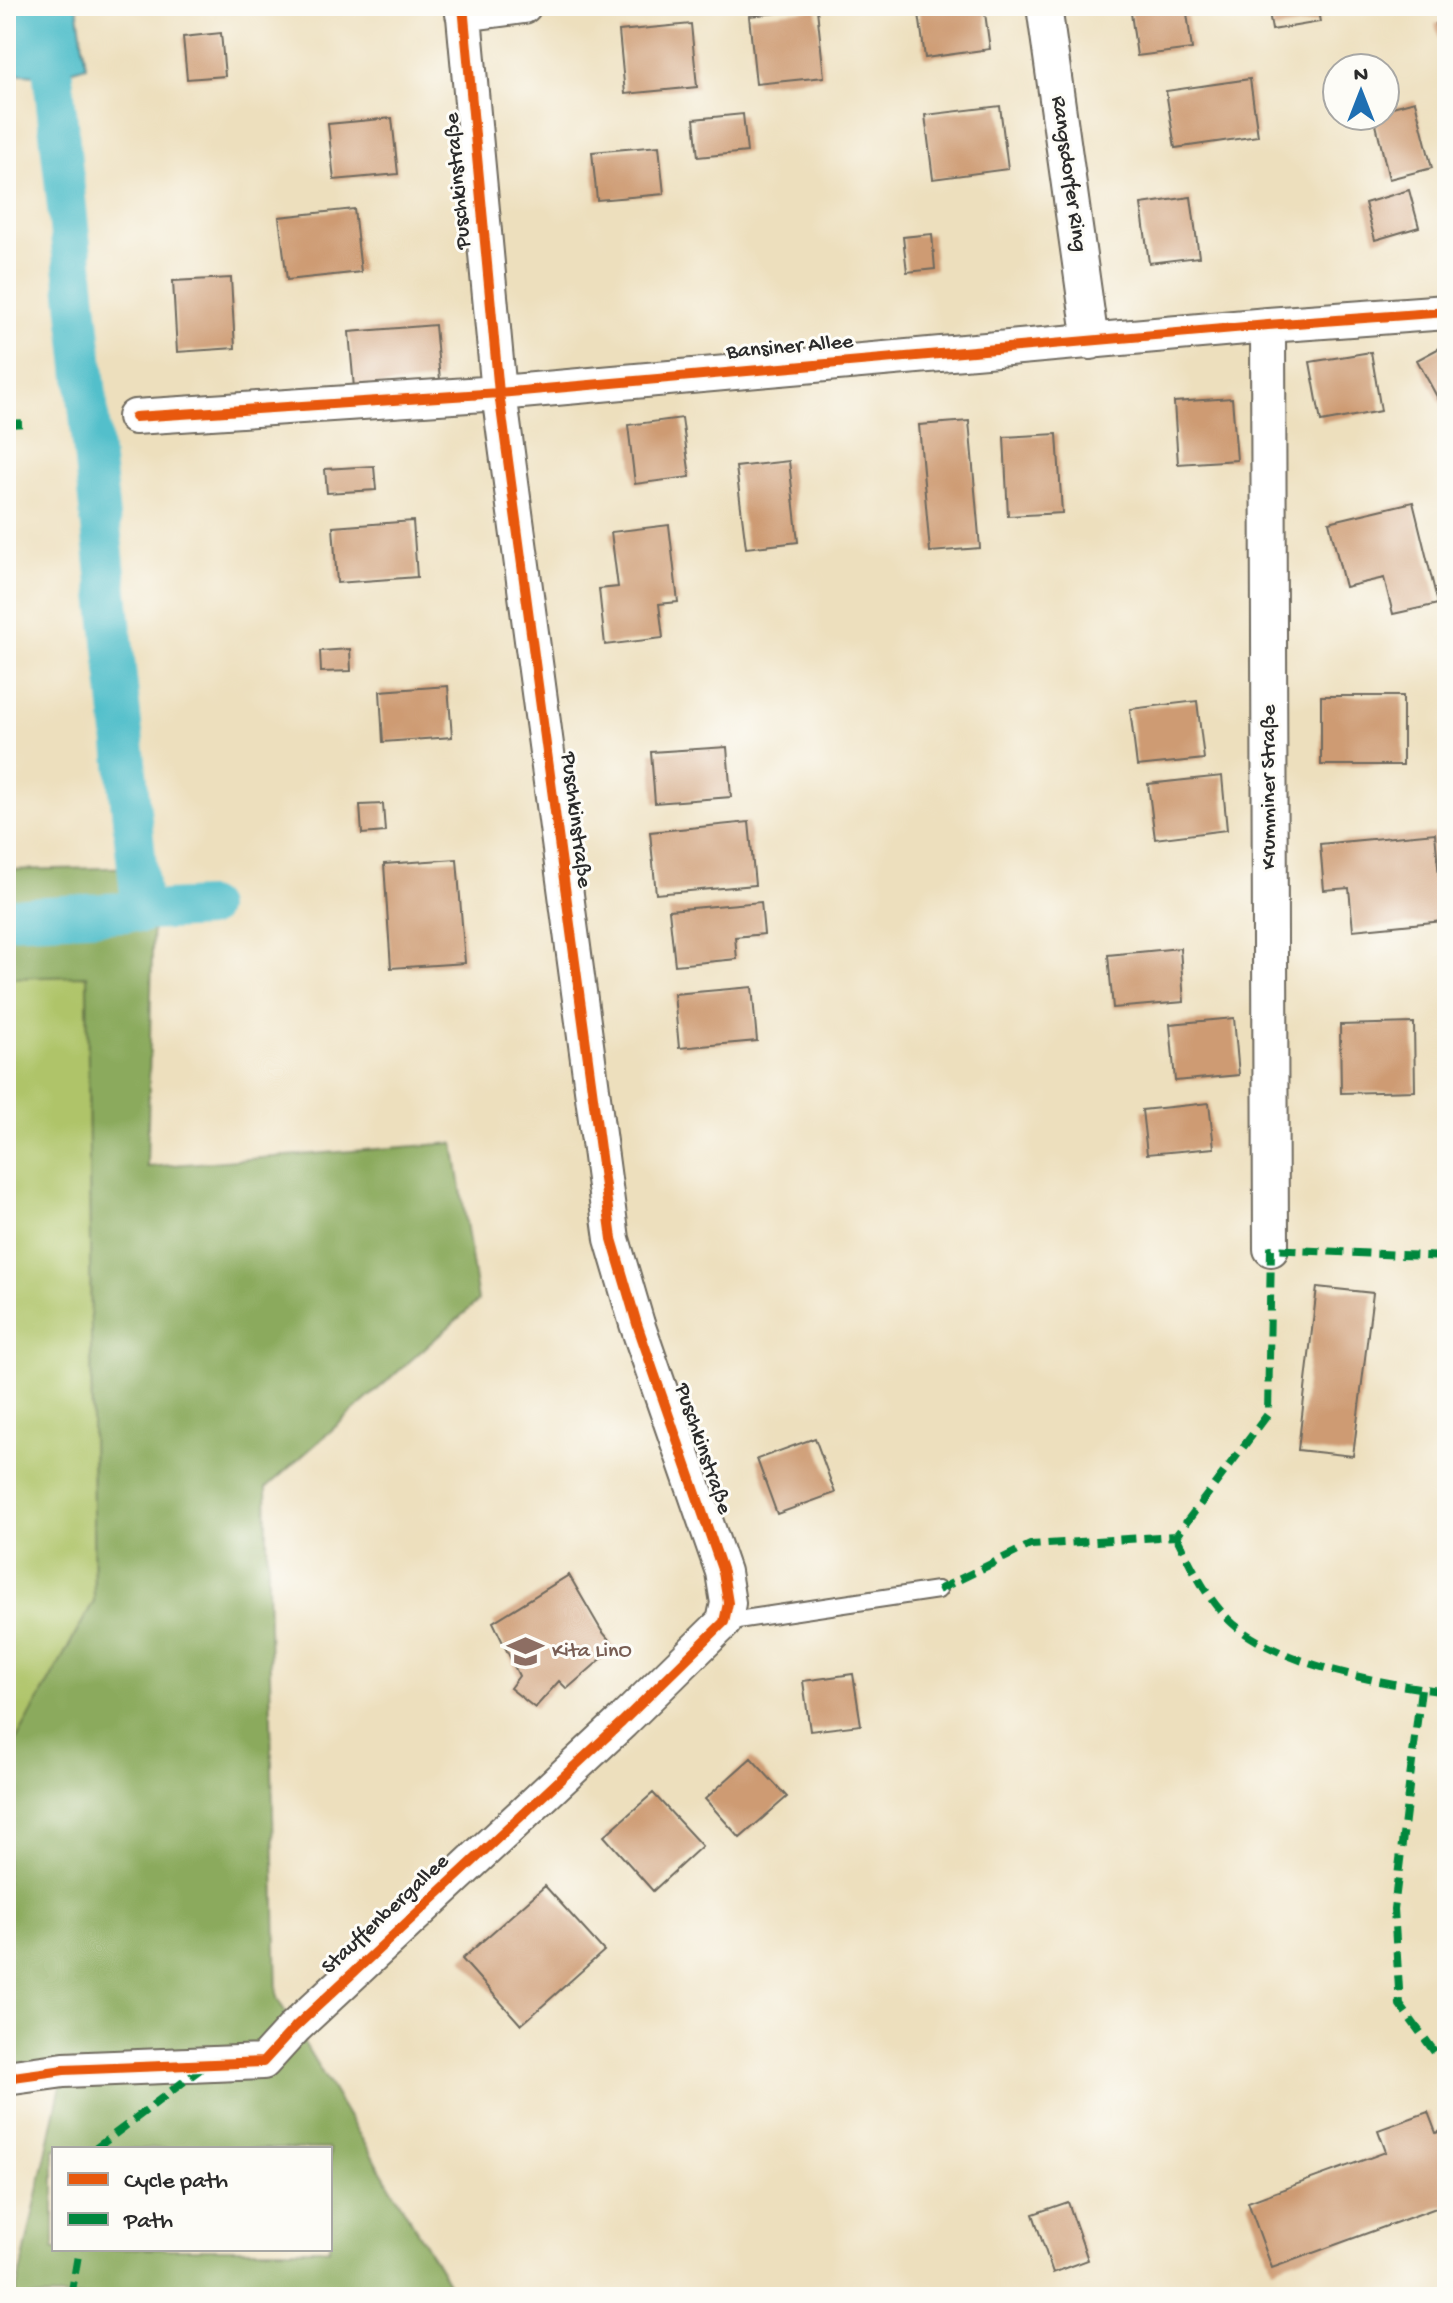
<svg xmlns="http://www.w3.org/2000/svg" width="1453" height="2303" viewBox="0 0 1453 2303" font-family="'Gochi Hand',sans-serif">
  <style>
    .green { fill: #afc469; stroke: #6d784a; stroke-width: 2 }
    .forest { fill: #8baa5d; stroke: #5b6a44; stroke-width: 2; fill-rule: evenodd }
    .water { fill: #52bfcb; stroke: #3e757b; stroke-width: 2 }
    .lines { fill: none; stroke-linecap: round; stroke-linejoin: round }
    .canal { stroke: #52bfcb; stroke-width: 40 }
    .building { fill: #ce9b73 }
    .lane-casing { stroke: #6f6a5e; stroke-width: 20 }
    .street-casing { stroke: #6f6a5e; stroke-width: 38 }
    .lane { stroke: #fff; stroke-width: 16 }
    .street { stroke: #fff; stroke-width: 34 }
    .quiet { stroke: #00873e; stroke-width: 8; stroke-dasharray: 16 8; stroke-linecap: butt }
    .cycleway-casing { stroke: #fdfcf7; stroke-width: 15 }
    .cycleway { stroke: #e8590c; stroke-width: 10 }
    .labels { text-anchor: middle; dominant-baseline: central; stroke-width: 6; stroke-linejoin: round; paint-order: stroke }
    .street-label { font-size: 22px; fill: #2b2b2b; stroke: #fdfcf7 }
    .education-label { font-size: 22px; fill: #785e54; stroke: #fdfcf7; text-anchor: start }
  </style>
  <rect width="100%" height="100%" fill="#fdfcf7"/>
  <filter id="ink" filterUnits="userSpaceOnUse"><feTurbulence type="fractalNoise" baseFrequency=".0125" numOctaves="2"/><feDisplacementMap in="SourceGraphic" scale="16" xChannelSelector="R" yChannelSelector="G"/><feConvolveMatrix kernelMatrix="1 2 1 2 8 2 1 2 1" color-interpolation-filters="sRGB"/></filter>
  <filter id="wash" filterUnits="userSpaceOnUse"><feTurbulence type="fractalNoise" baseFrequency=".006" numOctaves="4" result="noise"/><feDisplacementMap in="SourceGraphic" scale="32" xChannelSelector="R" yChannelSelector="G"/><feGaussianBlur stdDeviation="1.8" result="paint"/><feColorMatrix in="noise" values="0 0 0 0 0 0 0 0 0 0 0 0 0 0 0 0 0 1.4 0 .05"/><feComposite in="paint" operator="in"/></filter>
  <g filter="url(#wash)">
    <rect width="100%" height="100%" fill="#eddfbd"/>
    <path class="green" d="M87,975L94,1601L6,1759V978Z"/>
    <path class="forest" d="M154,867L147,1167L454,1143L478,1301L266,1488L277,1998L457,2297H15L64,2071L6,2060V1759L94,1601L87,976L6,978V870ZM54,2149H330V2249H54Z"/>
    <path class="water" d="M6,6H77L86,66L53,76L6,73Z"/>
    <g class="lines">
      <path class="canal" d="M53,76L142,913
        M6,918L207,908"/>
    </g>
    <g id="blocks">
      <path class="building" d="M918,6H984L990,49L925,58Z
        M1130,6H1186L1192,49L1137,56Z
        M1268,6H1317L1320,22L1272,30Z
        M817,9L824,77L756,84L749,16Z
        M1447,21V64H1446L1435,24Z
        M691,24L697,87L625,94L619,31Z
        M221,33L225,76L187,79L183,37Z
        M1250,79L1258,136L1175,148L1166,91Z
        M1415,101L1432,168L1389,179L1374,116H1385V109Z
        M1000,106L1008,169L933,179L925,115Z
        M743,114L747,152L698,157L694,119Z
        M392,118L398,174L334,180L328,124Z
        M659,146L664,194L597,200L592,152Z
        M1409,190L1419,227L1375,240L1365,203Z
        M1191,197L1199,257L1149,263L1141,204Z
        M354,209L361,272L287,280L279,217Z
        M932,234L935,269L907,272L903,237Z
        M231,278L235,348L177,352L173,281Z
        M435,325L440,380L354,388L349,332Z
        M1447,344V415L1417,360Z
        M1371,352L1381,411L1321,422L1310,362Z
        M1232,398L1237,460L1178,464L1174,402Z
        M682,418L690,477L635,484L628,425Z
        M969,421L980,548L930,552L919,425Z
        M1057,434L1062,513L1008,516L1004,437Z
        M789,461L798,542L746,548L736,467Z
        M374,466L376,490L327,493L325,469Z
        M1413,502L1438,604L1393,614L1384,578L1345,587L1329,522Z
        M413,521L417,577L337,583L333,527Z
        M669,525L678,602L659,604L663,638L605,645L599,589L618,587L611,532Z
        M350,649L351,671L321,672L320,651Z
        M448,686L452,737L383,742L380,691Z
        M1321,696H1403V765H1321Z
        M1197,701L1204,759L1137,766L1130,709Z
        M727,747L731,797L655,803L651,752Z
        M1222,776L1227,830L1155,839L1148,784Z
        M383,804L385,832L362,834L360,805Z
        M749,822L755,885L656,894L650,832Z
        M1435,833L1443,921L1353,930L1349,888L1324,890L1320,844Z
        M457,859L465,963L391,968L384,864Z
        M761,902L764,934L735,937L737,959L675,965L669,910Z
        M1180,948L1184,1002L1113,1008L1108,955Z
        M752,987L757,1041L679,1048L674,994Z
        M1234,1018L1239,1075L1175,1081L1170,1024Z
        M1414,1023L1415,1091L1341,1093L1340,1025Z
        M1209,1103L1214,1148L1147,1154L1142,1110Z
        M1317,1287L1373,1293L1353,1456L1298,1450Z
        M815,1438L835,1493L777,1514L757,1459Z
        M569,1575L601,1630L615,1647L567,1689L559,1681L535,1708L510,1688L519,1676L493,1622Z
        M853,1674L861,1725L810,1731L803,1681Z
        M751,1758L787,1797L740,1838L705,1799Z
        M653,1793L702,1846L653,1891L604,1836Z
        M545,1886L604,1951L521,2025L462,1959Z
        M1428,2112L1436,2133L1447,2129V2204L1272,2268L1248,2202L1386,2152L1378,2130Z
        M1068,2202L1088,2260L1053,2273L1033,2214Z"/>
    </g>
  </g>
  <g filter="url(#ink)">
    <use href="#blocks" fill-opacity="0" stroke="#6f6a5e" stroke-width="2"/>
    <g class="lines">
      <defs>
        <path id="lane" d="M724,1622L938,1590"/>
        <path id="street" d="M1044,6L1091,342
          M463,14L524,6
          M1268,325L1271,1249
          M135,417L499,393L1268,325L1447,312
          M6,2078L64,2070L263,2062L295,2027L622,1722L724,1622L728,1603L723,1572L637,1324L612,1239L499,393L463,6"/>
      </defs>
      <use href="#lane" class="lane-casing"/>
      <use href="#street" class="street-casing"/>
      <use href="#lane" class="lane"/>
      <use href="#street" class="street"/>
      <path class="quiet" d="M6,424L27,423
        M1176,1536C1191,1565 1205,1596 1228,1619C1274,1665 1384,1684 1447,1692
        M938,1590L1030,1545L1176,1536L1268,1414L1271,1249L1447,1257
        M1421,1689L1394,1909L1400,2005L1442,2062L1447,2064
        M95,2149L203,2067
        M71,2297L79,2249"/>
      <defs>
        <path id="cycleway" d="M135,417L499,393L1268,325L1447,312
          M6,2078L64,2070L263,2062L295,2027L622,1722L724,1622L728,1603L723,1572L637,1324L612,1239L499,393L463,6"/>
      </defs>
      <use href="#cycleway" class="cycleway-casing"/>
      <use href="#cycleway" class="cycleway"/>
    </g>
  </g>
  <defs>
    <symbol id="school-bare" viewBox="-9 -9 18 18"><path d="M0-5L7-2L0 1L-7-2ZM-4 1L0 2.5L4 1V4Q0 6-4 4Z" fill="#8d6e63" stroke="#fdfcf7" stroke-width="2.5" paint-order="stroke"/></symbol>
  </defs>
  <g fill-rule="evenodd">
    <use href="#school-bare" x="500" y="1626" width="51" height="51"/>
  </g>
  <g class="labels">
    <g class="street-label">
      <text transform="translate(1068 174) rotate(82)">Rangsdorfer Ring</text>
      <text transform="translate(459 181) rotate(-95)">Puschkinstraße</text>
      <text transform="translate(790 348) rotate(-5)">Bansiner Allee</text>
      <text transform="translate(1270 787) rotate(-90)">Krumminer Straße</text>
      <text transform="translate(575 820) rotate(83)">Puschkinstraße</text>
      <text transform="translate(702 1449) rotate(71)">Puschkinstraße</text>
      <text transform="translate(386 1915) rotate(-43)">Stauffenbergallee</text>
    </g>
    <g class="education-label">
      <text x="552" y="1652">Kita LinO</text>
    </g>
  </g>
  <rect width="1453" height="2303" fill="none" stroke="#fdfcf7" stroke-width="32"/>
  <rect x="52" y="2147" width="280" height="104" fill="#fdfcf7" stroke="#a9a8a5" stroke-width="2"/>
  <rect x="68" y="2173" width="40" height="12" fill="#e8590c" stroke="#a9a8a5" stroke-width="2"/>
  <text x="124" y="2187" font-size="24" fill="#2b2b2b">Cycle path</text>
  <rect x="68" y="2213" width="40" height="12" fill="#00873e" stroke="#a9a8a5" stroke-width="2"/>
  <text x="124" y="2227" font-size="24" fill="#2b2b2b">Path</text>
  <g transform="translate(1361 92)"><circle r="38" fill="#fdfcf7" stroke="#a9a8a5" stroke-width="2"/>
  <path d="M0-6L14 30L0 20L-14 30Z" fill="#1f6fb2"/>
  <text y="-12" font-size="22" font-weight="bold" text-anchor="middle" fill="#2b2b2b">N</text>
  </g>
</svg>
